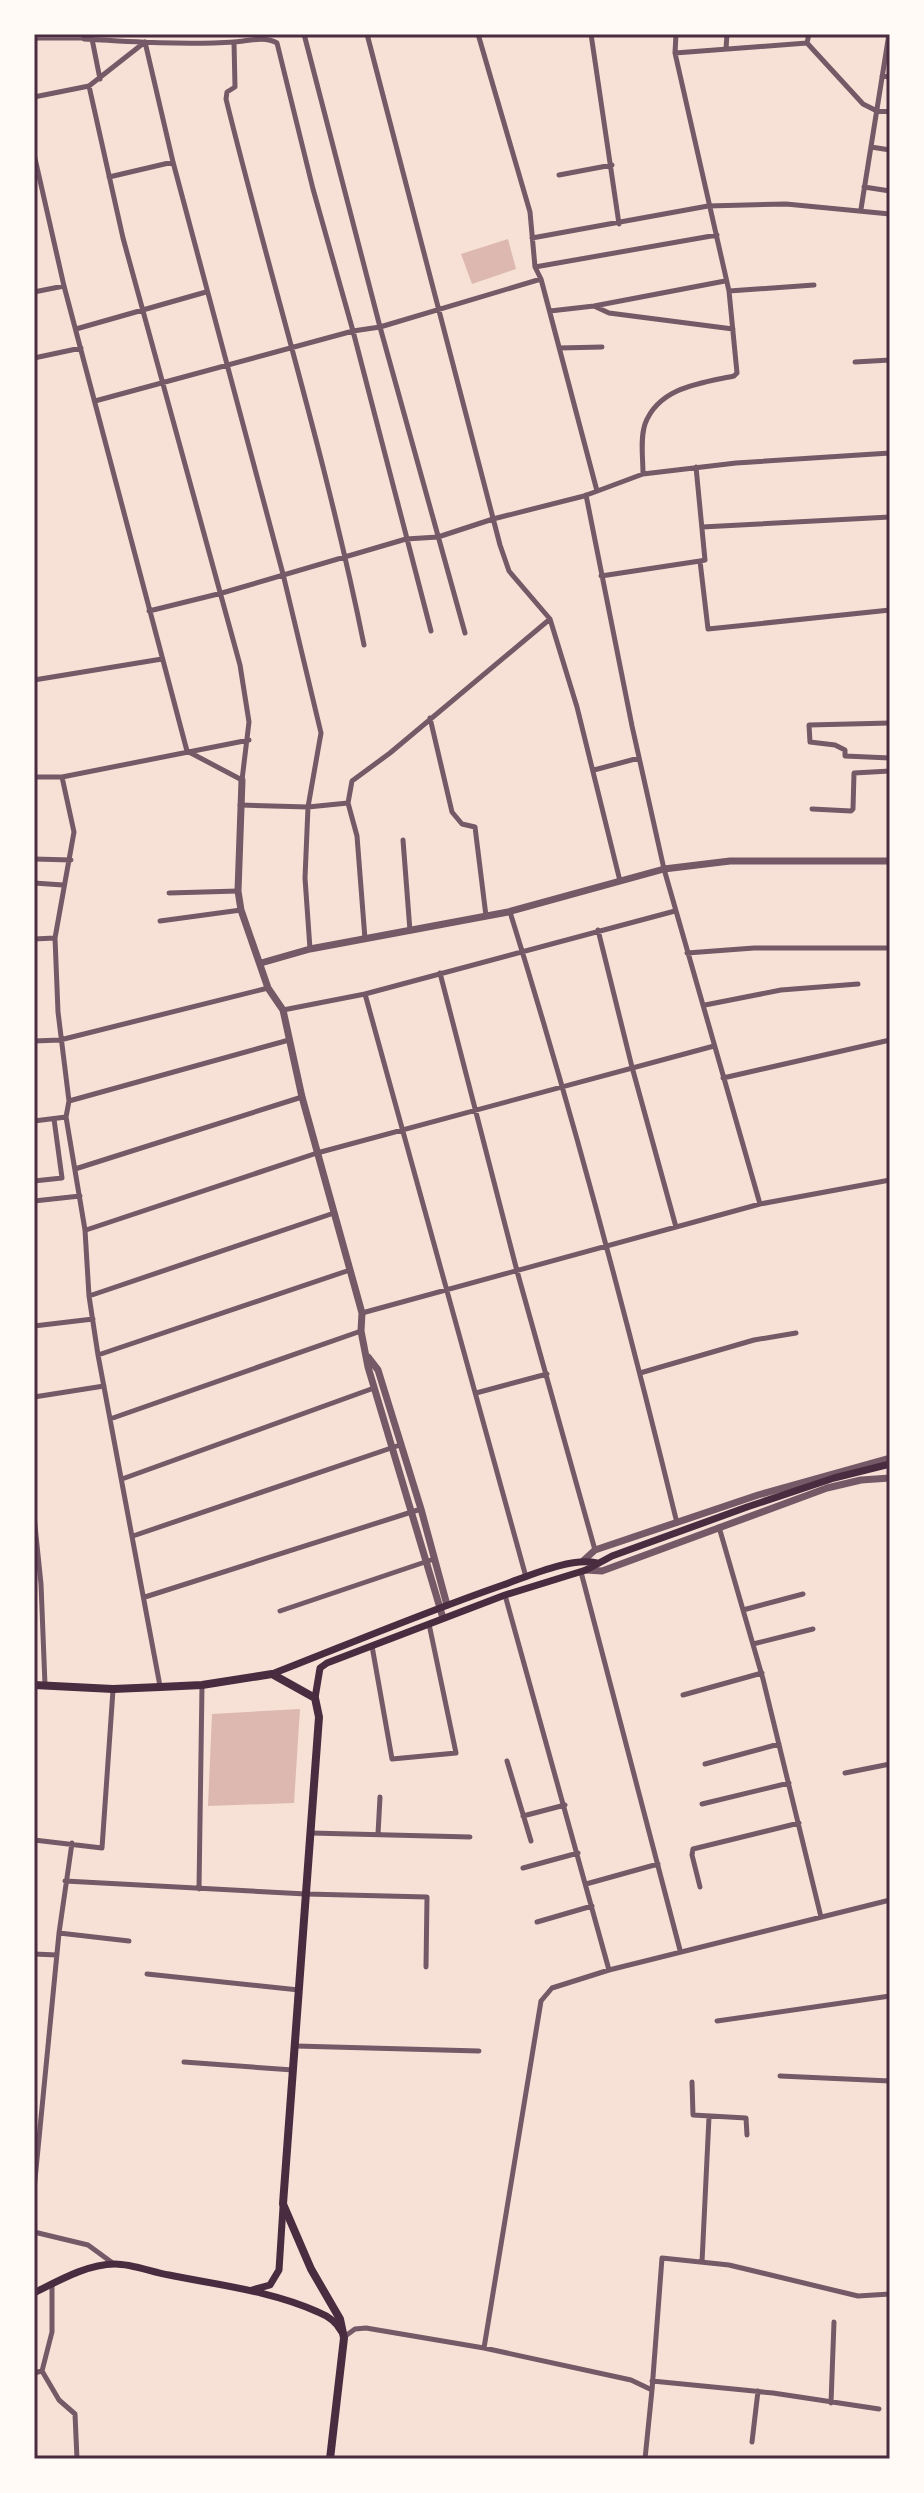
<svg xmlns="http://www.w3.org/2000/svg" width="924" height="2493" viewBox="0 0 924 2493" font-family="Montserrat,sans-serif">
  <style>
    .water { fill: #dcb8b0 }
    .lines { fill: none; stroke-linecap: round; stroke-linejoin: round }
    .service { stroke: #755966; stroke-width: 3 }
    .minor { stroke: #755966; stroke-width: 5 }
    .tertiary { stroke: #755966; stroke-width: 7 }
    .secondary { stroke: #4a2c40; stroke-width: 7 }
    .primary { stroke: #4a2c40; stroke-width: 8 }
    .neatline { fill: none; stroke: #4a2c40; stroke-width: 3 }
  </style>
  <rect width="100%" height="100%" fill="#f7e1d7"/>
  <path class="water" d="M508,239L516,269L472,284L461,254Z
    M300,1709L294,1803L208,1806L212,1714Z"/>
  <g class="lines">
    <path class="service" d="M34,39H82"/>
    <path class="minor" d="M84,34V39C134,42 185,45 235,42C248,41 265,36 277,43L313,189L353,331L431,631
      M304,34L380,327L465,633
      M367,34L500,545L509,571L550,619L577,707L620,881
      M478,34L530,212L535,267L541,279L597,491
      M591,34L619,224
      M92,39L100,79
      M234,42L235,87L227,92L226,99C271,281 327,461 364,645
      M807,43L863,104L875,110L890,112
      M807,43L809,34
      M726,49L727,34
      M675,53L807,43
      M882,76L890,77
      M34,97L89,86L145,42L173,162L283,574L321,733L308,807L305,878L310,949
      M871,147L890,150
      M34,154L64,286L187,751L242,780L249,722L240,665L123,238L89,86
      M559,175L612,165
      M109,177L173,162
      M864,187L890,191
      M861,209L889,34
      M532,238L708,206L786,204L890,214
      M535,267L717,235
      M729,291L814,285
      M34,292L64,286
      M594,306L609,313L733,329
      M550,311L594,306L725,281
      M76,329L206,292
      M559,348L602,347
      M34,358L81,348
      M855,362L890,360
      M95,401L353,331L380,327L541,279
      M696,467L705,560L700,561L708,629L890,610
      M643,474C643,458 640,439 645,424C659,387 701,383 734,376L737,373L729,291L675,53L676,34
      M586,495L632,726L664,869L760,1204
      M702,527L890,517
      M601,576L700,561
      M149,611L222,593L406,539L438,537L493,519L584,496L643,474L736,463L890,453
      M34,680L162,659
      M430,718L452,812L462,824L475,827L486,916
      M890,723L809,725L810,742L835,745L845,750V756L890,758
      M594,770L639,758
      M34,777H62L249,740
      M62,777L74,832L55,938L58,1012L69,1101L66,1117L85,1230L89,1296L98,1355L160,1686
      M348,803L357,836L365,939
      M240,805L308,807L348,803L352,781L390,753L550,619
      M812,809L851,811L853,809L854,773L890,771
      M403,840L410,931
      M34,859L71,860
      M34,883L63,885
      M169,893L238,891
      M510,912C573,1114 627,1318 677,1523
      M160,921L241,910
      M598,930L632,1067L676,1227
      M34,939L55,938
      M687,953L754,948H890
      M440,973L517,1271L595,1550
      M365,994L526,1577
      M705,1005L781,990L858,984
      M283,1010L365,994L675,911
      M34,1041L60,1040L268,988
      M723,1078L890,1040
      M69,1101L289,1040
      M34,1121L66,1117
      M75,1169L302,1097
      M34,1181L62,1178L54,1119
      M34,1201L80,1196
      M86,1230L317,1153L714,1046
      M89,1296L334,1213
      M362,1313L760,1204L890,1180
      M34,1326L93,1319
      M98,1355L350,1270
      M640,1373L754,1340L796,1333
      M476,1393L547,1374
      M34,1397L104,1386
      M110,1419L361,1331
      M122,1479L374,1388
      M34,1516L41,1584L45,1685
      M719,1527L763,1679L821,1917
      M133,1536L400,1445
      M581,1572L680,1950
      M505,1595L609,1970
      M145,1597L421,1509
      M743,1610L803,1594
      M280,1611L434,1559
      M753,1644L813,1629
      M372,1646L392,1759L456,1753L429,1624
      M683,1695L762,1673
      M507,1761L531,1841
      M705,1764L779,1744
      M845,1773L890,1764
      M702,1804L789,1783
      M523,1816L565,1805
      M311,1833L470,1837
      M378,1834L380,1797
      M34,1840L102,1848L113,1690
      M523,1868L578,1853
      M65,1881L306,1894L427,1897L426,1967
      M586,1884L658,1864
      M700,1887L692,1855L693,1849L799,1823
      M199,1889L202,1686
      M537,1922L592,1906
      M59,1933L129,1941
      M34,1954L57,1955
      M147,1974L299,1990
      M717,2021L890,1996
      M296,2046L479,2051
      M184,2062L293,2070
      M780,2076L890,2081
      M692,2082L693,2115L746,2118L747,2135
      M34,2190L59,1933L72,1843
      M34,2232L88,2245L114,2264
      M702,2262L709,2117
      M52,2284V2332L42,2371L59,2400L75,2414L77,2459
      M344,2337L355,2329L366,2328L484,2348L631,2380L652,2390L645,2459
      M484,2348L541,2001L552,1988L609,1970L890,1900
      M34,2373L42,2371
      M652,2381L773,2393L879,2409
      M652,2390L662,2258L729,2265L858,2296L890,2294
      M831,2403L834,2322
      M752,2442L758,2391"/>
    <path class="tertiary" d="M242,780L238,891L241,910L268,988L283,1010L302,1097L362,1313L361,1331L368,1367L443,1618
      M261,963L310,949L508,912L664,869L730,861H890
      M368,1357L378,1370L421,1509L447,1605
      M584,1560L595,1550L758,1495L890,1458
      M586,1570L602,1571L827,1488L861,1480L890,1478"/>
    <path class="secondary" d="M272,1674C349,1644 425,1612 503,1585C529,1576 570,1557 597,1563
      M315,1698L320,1668L327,1663L505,1595L586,1570L612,1556L747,1507L834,1478L890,1464
      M252,2290L270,2285L279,2270L283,2207
      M34,2293C58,2281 87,2264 115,2264C132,2264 152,2272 169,2275C218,2285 272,2291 318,2312C328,2316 336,2321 341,2331"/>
    <path class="primary" d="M34,1685L113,1689L160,1687L202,1685L272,1674L315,1698L319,1717L283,2204L311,2269L340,2319L344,2338L330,2459"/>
  </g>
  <rect width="924" height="2493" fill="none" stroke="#fffaf5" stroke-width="72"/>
  <rect x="36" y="36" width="852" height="2421" class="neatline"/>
</svg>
